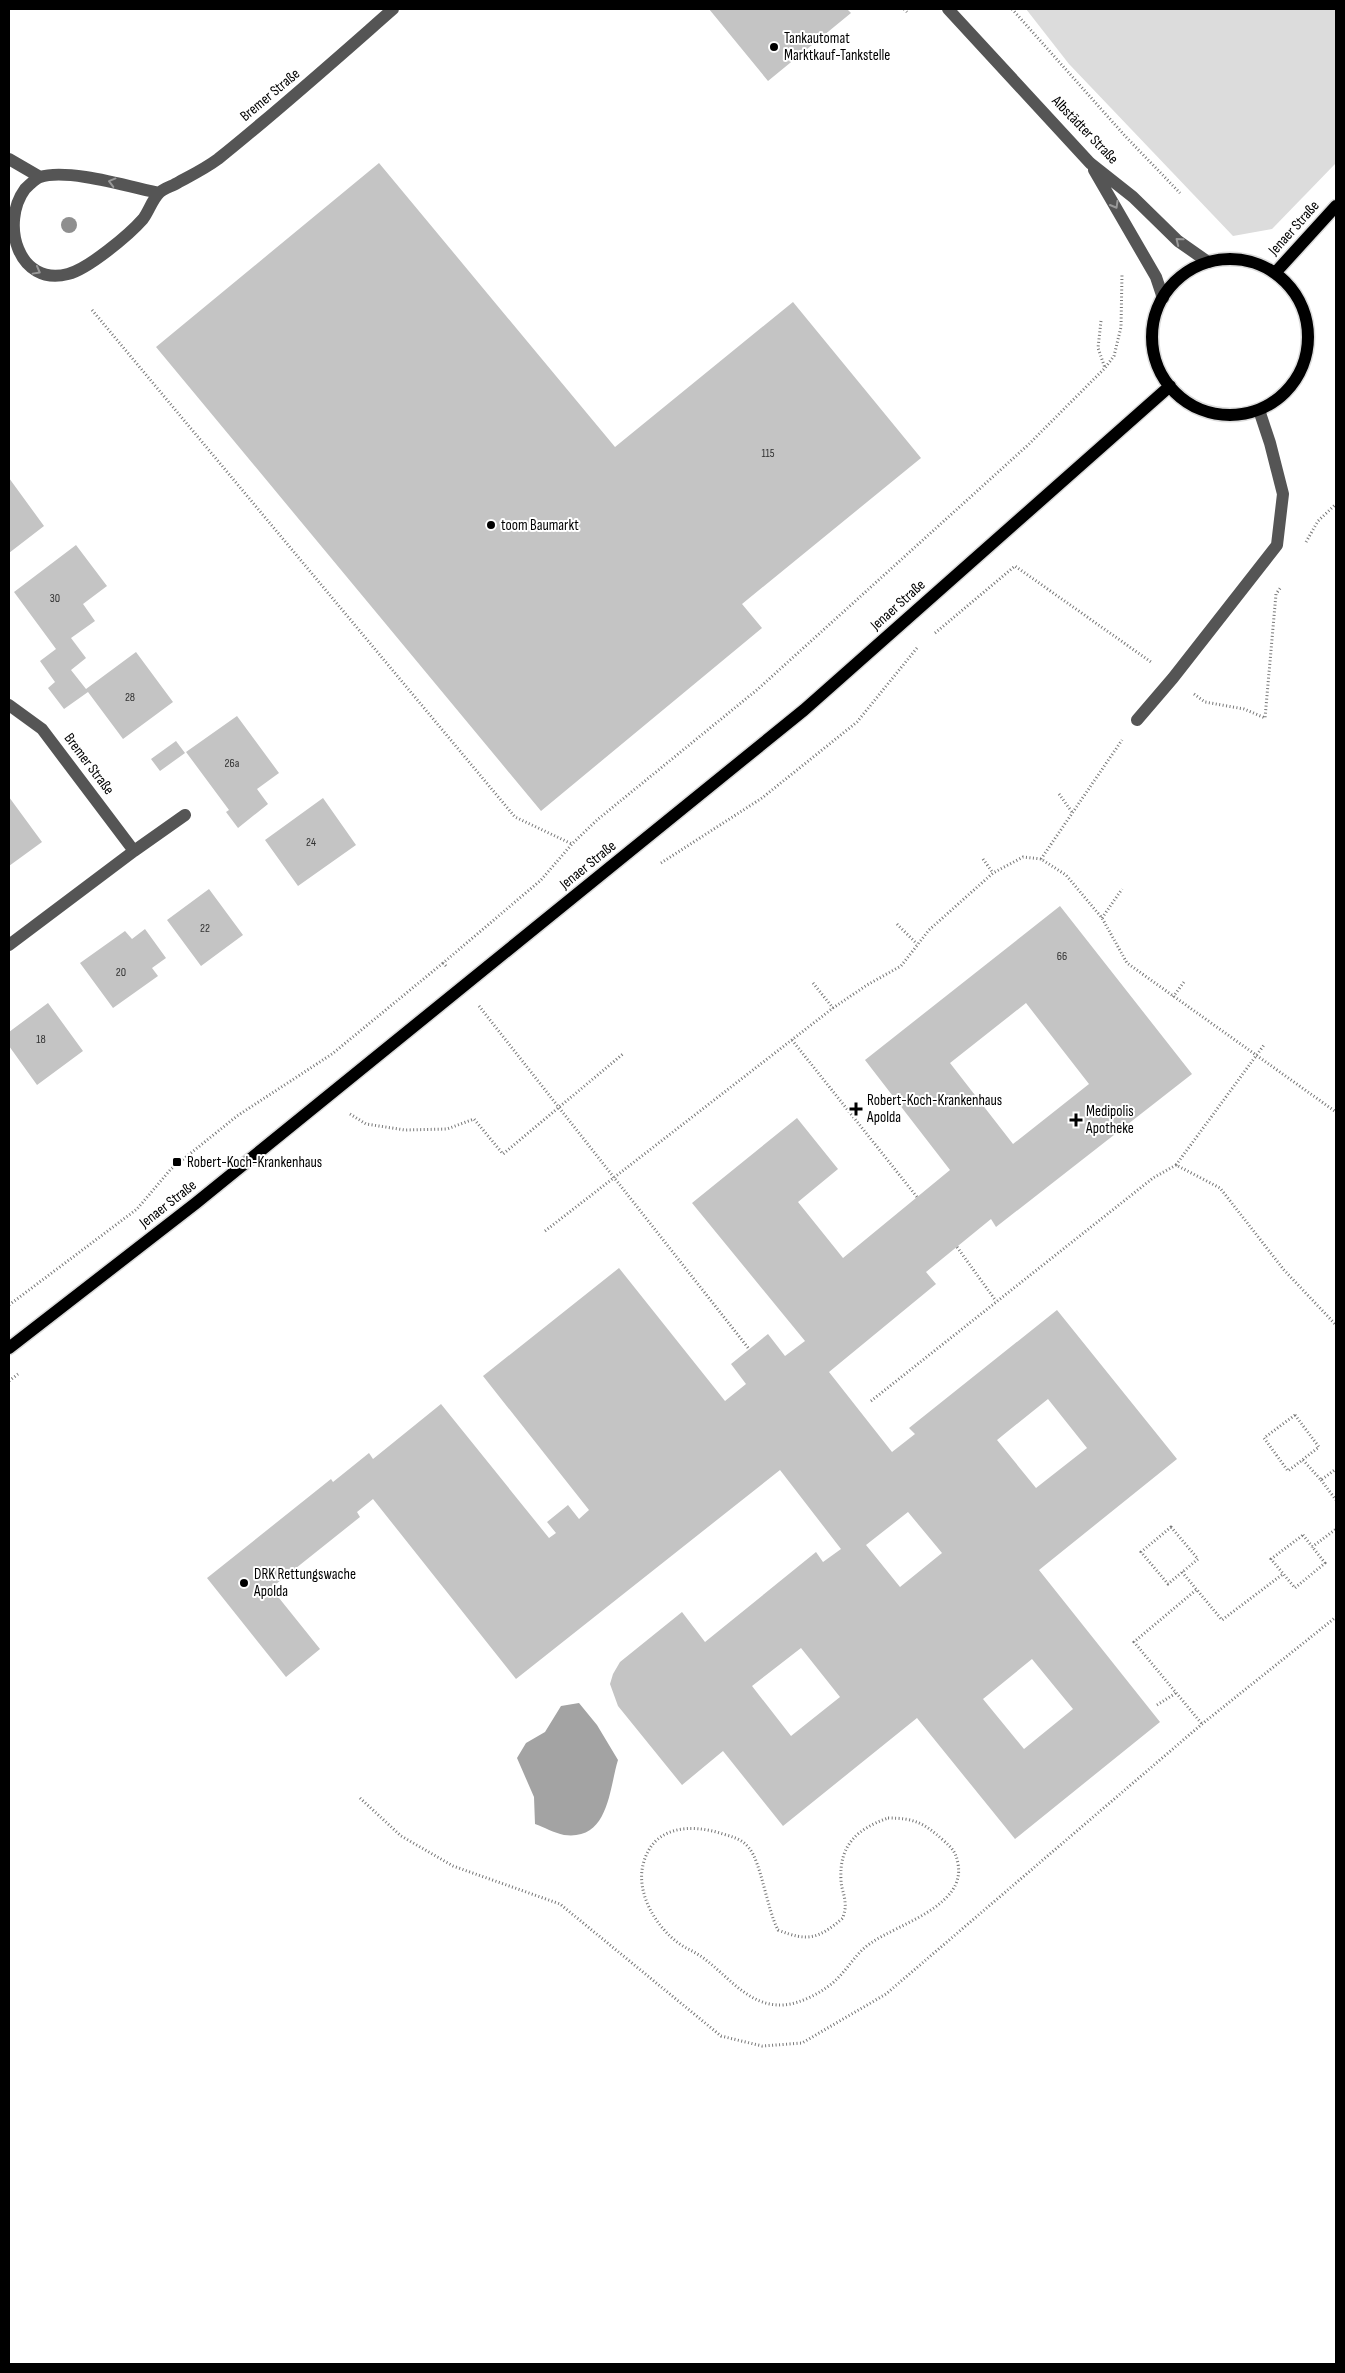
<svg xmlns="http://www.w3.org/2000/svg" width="1345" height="2373" viewBox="0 0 1345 2373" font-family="'Sofia Sans Condensed',sans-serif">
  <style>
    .green { fill: #dcdcdc }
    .water { fill: #a3a3a3 }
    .building { fill: #c4c4c4; fill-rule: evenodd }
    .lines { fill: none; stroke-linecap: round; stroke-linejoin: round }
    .major-casing { stroke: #dbdbdb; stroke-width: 15 }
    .path { stroke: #777; stroke-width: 3; stroke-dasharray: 1 2.5; stroke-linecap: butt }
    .minor { stroke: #555; stroke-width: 12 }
    .major { stroke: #000; stroke-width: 12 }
    .tree { fill: #8f8f8f }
    .oneway { stroke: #999 }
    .poi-dot { fill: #000; stroke: #fff; stroke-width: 2 }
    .labels { text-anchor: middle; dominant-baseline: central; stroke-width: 4; stroke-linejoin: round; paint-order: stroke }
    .number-label { font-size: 12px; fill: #313131 }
    .poi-label { font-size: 15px; fill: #000; stroke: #fff; text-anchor: start }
    .street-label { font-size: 15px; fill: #000; stroke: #fff }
  </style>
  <rect width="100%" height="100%" fill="#fff"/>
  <path class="green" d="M1026,9H1336V163L1272,229L1233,236L1069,64Z"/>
  <path class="water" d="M579,1703L597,1725L618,1760C609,1789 609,1841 564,1835C554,1833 544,1827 535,1824L534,1797L517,1758L526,1743L545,1732L561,1706Z"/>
  <path class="building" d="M709,9H847L851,13L768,81Z
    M379,163L615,447L793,302L921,458L742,604L762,628L541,811L156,347Z
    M9,478L44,526L9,553Z
    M76,545L107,586L83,604L95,621L71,638L86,658L71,670L86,689L136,652L173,702L123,739L88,692L64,709L48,688L55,682L40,661L56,649L14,592Z
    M237,716L279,773L257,789L268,804L238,828L226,812L229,810L186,752Z
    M176,741L185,753L160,771L151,759Z
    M9,797L42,842L9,866Z
    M323,798L356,845L298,886L265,840Z
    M209,889L243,935L201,966L167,920Z
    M1060,906L1192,1074L996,1227L991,1219L926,1272L936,1284L829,1372L892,1452L915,1434L909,1428L1057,1310L1177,1459L1039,1570L1160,1722L1015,1839L917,1718L783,1826L723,1751L682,1785L618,1706L610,1684L613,1674L620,1662L682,1612L705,1642L816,1552L823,1562L841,1549L780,1470L516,1679L373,1499L357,1512L360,1517L271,1588L320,1649L286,1677L207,1578L331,1479L333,1482L369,1453L373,1459L441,1404L549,1538L556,1533L547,1522L568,1505L579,1519L589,1510L483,1376L619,1268L725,1401L746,1384L731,1364L768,1334L785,1356L805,1341L692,1203L797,1118L838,1169L798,1202L843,1258L950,1170L865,1060ZM1026,1003L1089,1084L1013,1144L950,1063ZM1048,1399L1087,1448L1036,1488L997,1440ZM908,1512L942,1553L900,1587L866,1545ZM801,1648L840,1697L791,1736L752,1686ZM1032,1659L1073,1709L1024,1749L983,1699Z
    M145,929L166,958L152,968L158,976L113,1008L80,963L125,931L132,939Z
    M48,1003L83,1051L37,1085L9,1046V1032Z"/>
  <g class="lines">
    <defs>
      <path id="major" d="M1152 337a78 78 0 1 1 156 0a78 78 0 1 1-156 0Z
        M1275,273L1336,206
        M9,1348L196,1203L804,710L1170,386"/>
    </defs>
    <use href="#major" class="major-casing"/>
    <path class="path" d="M904,9L907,12
      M1012,9L1126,137L1180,193
      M92,310L515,817L572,844
      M1101,321L1098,348L1105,368
      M1306,542L1318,521L1336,504
      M935,633L1015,566L1151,662
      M1194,694L1205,702L1244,709L1265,718L1276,594L1281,587
      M1059,794L1072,812
      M983,859L993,873
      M1041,859L1122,740
      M661,863L762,798L857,722L917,648
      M1102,918L1122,889
      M897,924L917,944
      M446,966L443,963L541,880L572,844L597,820L758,689L1028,445L1105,368L1114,356L1121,327L1122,274
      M813,983L833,1008
      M1173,997L1184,982
      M479,1006L749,1349
      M792,1040L917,1197
      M350,1114L366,1124L405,1130L447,1129L474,1119L503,1154L624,1053
      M1176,1165L1264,1045
      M545,1231L833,1008L867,985L901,966L929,930L993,873L1023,857L1041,859L1066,875L1102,918L1127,963L1336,1112
      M957,1247L996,1301
      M9,1305L137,1209L171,1169L237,1116L332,1054L443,963
      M9,1381L18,1374
      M871,1401L1153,1178L1176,1165L1220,1188L1284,1270L1336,1325
      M1295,1415L1319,1447L1288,1471L1264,1438Z
      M1303,1460L1321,1480L1336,1469
      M1321,1480L1336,1500
      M1171,1527L1198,1559L1168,1584L1141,1552Z
      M1303,1535L1325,1563L1295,1588L1271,1559Z
      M1312,1547L1336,1529
      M1182,1572L1222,1620L1283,1574
      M1196,1590L1134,1642L1202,1724
      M1157,1705L1176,1693
      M360,1798L401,1836L453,1866L560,1904L721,2036L762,2046L802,2043L886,1994L1202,1724L1336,1617
      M888,1818C914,1818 924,1823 943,1840C952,1848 956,1852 958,1864C966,1906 898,1924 871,1943C857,1952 849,1967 837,1979C825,1991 801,2004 783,2005C743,2007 722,1965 690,1950C662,1937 635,1897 643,1865C652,1826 690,1823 723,1834C733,1837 742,1839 749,1848C761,1862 767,1909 778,1930C808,1942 818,1939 843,1918C844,1913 846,1908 845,1903C845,1895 841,1888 841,1880C839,1845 857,1829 888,1818Z"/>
    <path class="minor" d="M948,9L1090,163L1133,197L1178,241L1208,262
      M9,159L40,177
      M1094,170L1156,277L1163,298
      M159,193C130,187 68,168 40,177C35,179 29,185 25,189C0,223 18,287 68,274C88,269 129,235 143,219C149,211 152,200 159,193C164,188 173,186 179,182C192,175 206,168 218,159C278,111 335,60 393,9
      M9,705L42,729L134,851L185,815
      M1137,720L1173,678L1277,545L1283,494L1270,443L1259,410
      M9,945L134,851"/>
    <use href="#major" class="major"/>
  </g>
  <circle class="tree" cx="69" cy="225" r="8"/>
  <defs><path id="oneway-chevron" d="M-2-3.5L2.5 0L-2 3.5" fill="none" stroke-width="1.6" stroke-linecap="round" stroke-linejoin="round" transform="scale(1.25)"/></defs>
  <g class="oneway">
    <use href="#oneway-chevron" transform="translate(112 182) rotate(-165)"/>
    <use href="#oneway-chevron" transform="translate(1115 205) rotate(60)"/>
    <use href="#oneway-chevron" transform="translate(1179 241) rotate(-141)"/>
    <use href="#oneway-chevron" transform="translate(37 271) rotate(29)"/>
  </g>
  <g class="poi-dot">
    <circle cx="774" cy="47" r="5"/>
    <circle cx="491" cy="525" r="5"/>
    <path d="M853.5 1101.5h5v5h5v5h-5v5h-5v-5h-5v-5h5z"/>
    <path d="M1073.5 1112.5h5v5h5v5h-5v5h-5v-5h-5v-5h5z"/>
    <rect x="172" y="1157" width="10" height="10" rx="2.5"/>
    <circle cx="244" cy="1583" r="5"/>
  </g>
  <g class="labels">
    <g class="number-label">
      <text x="768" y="453">115</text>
      <text x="55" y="598">30</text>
      <text x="130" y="697">28</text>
      <text x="232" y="763">26a</text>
      <text x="311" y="842">24</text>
      <text x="205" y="928">22</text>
      <text x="1062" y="956">66</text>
      <text x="121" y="972">20</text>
      <text x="41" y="1039">18</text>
    </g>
    <g class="poi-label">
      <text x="784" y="38">Tankautomat<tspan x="784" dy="17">Marktkauf-Tankstelle</tspan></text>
      <text x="501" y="525">toom Baumarkt</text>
      <text x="867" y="1100">Robert-Koch-Krankenhaus<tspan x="867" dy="17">Apolda</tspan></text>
      <text x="1086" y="1111">Medipolis<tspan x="1086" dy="17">Apotheke</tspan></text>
      <text x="187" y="1162">Robert-Koch-Krankenhaus</text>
      <text x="254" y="1574">DRK Rettungswache<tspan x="254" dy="17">Apolda</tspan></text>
    </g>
    <g class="street-label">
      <text transform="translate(270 95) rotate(-40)">Bremer Straße</text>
      <text transform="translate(1085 130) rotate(46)">Albstädter Straße</text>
      <text transform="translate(1294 228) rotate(-48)">Jenaer Straße</text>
      <text transform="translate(898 605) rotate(-42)">Jenaer Straße</text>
      <text transform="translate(89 764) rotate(53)">Bremer Straße</text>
      <text transform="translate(588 865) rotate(-39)">Jenaer Straße</text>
      <text transform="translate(168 1204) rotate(-38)">Jenaer Straße</text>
    </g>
  </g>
  <rect width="1345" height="2373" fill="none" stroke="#000000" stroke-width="20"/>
</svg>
